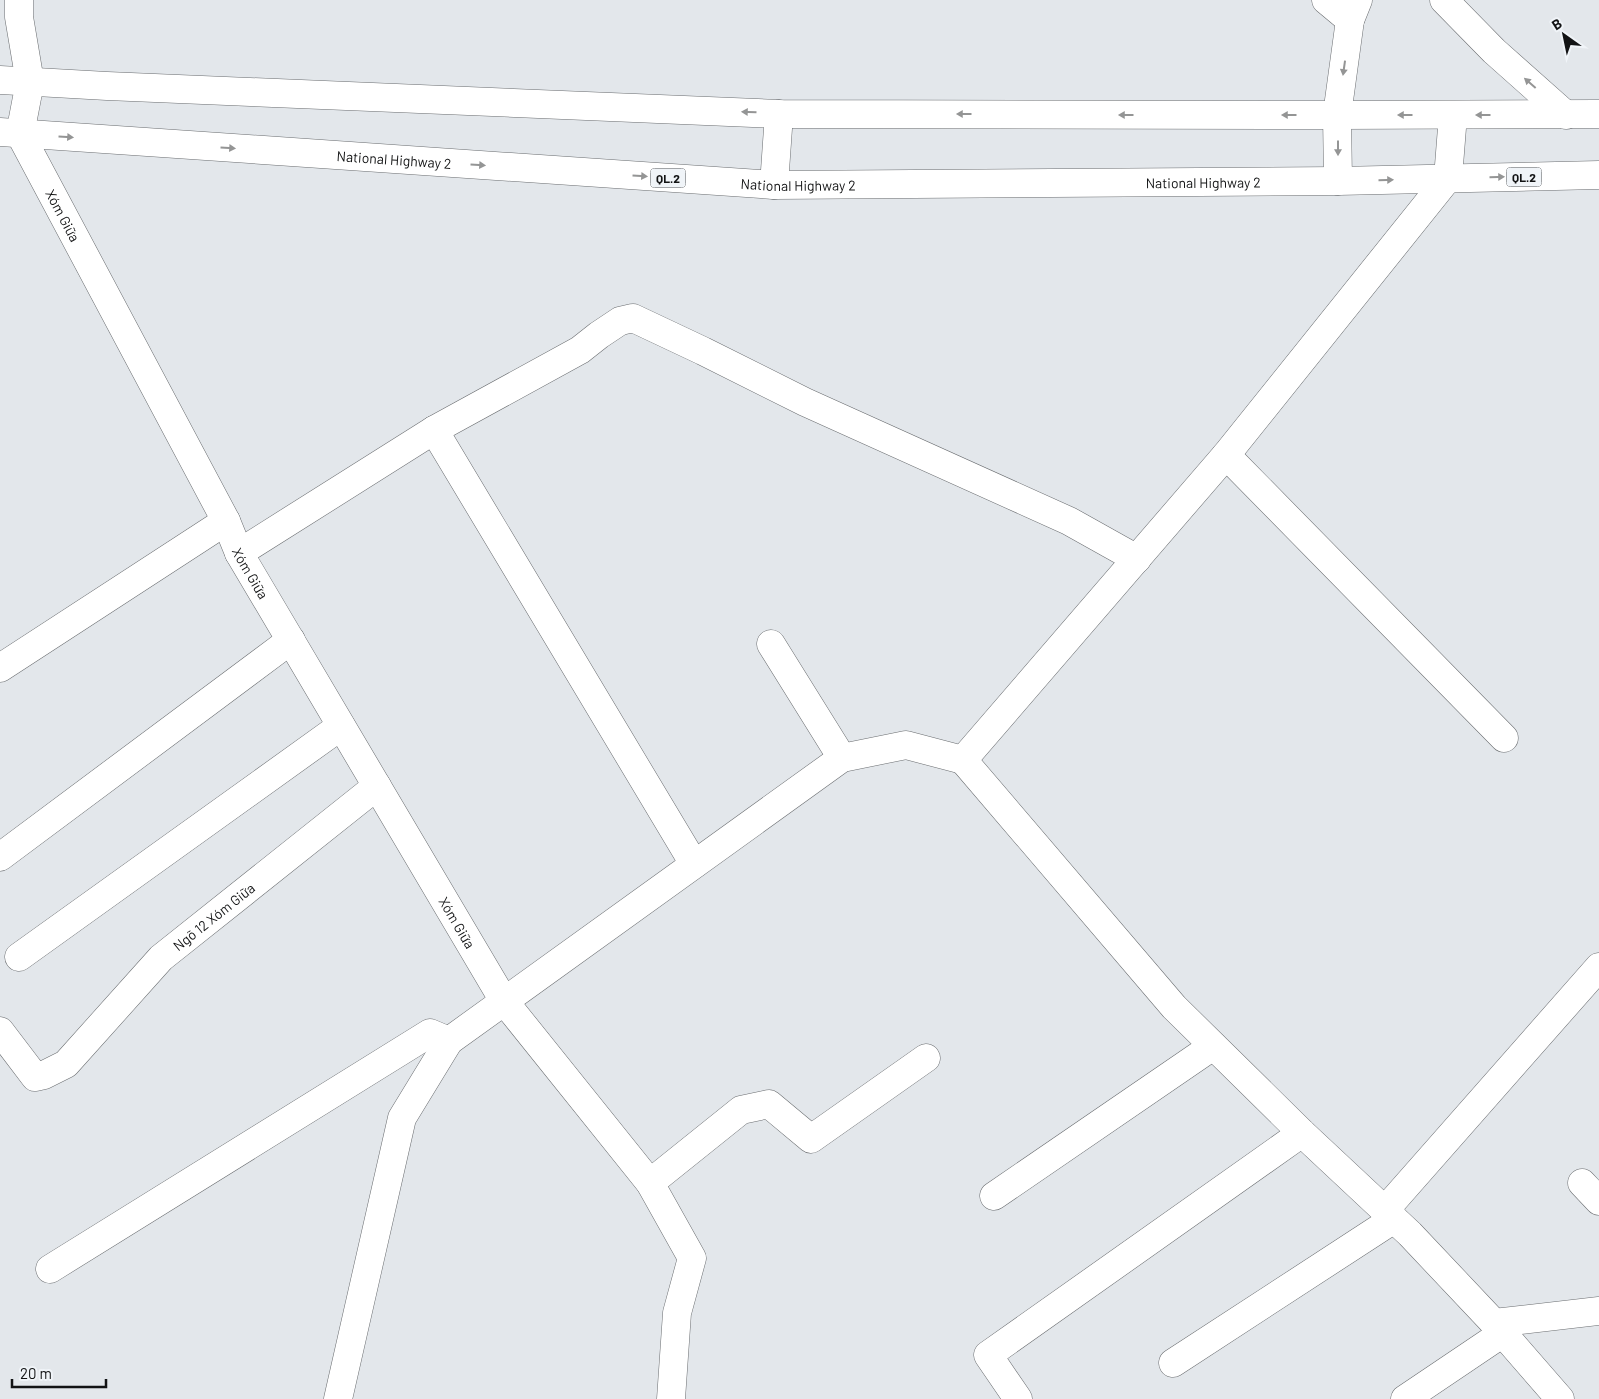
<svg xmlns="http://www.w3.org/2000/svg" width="1599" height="1399" viewBox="0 0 1599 1399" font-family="Barlow,sans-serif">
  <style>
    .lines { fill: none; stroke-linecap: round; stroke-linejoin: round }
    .minor-casing { stroke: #6a6d70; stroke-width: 29 }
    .highway-casing { stroke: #6a6d70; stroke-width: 29 }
    .minor { stroke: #fff; stroke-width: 28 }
    .highway { stroke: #fff; stroke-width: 28 }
    .oneway { fill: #949595 }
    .labels { text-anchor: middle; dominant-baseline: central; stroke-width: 4; stroke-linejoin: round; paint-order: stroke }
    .shield { fill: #f0f4f8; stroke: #555658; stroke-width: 1 }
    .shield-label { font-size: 12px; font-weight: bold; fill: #121314 }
    .street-label { font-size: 14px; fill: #121314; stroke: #f0f4f8 }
  </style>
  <rect width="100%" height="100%" fill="#e3e7eb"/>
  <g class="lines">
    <defs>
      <g id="minor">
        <path id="s1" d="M19,0V17L30,82L20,134L226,521L239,553L504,1001L650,1183L692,1258L677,1313L671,1399"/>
        <path d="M1326,0L1350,20"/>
        <path d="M434,430L694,864"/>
        <path d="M1226,455L1504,738"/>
        <path d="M239,553L434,430L580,350L599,335L620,321L633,318L703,351L805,402L1069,521L1137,559"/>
        <path d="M771,644L842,758"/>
        <path d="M0,668L226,521"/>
        <path d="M963,760L1174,1007L1302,1133L1410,1234L1494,1323L1560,1399"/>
        <path d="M0,857L291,640"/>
        <path d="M19,957L341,726"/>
        <path id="s2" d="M0,1031L35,1077L44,1075L66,1064L161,958L377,786"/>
        <path d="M650,1183L741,1110L769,1104L811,1139L926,1058"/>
        <path d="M1582,1183L1599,1201"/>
        <path d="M994,1196L1213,1046"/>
        <path d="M1385,1210L1599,967"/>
        <path d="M50,1269L430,1033L449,1041"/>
        <path d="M1494,1323L1599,1311"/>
        <path d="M1173,1363L1394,1219"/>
        <path d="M338,1399L402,1118L449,1041L842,758L906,745L963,760L1226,455L1448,178L1453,115"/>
        <path d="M1018,1399L988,1355L1302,1133"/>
        <path d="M1405,1399L1503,1333"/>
      </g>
      <g id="highway">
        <path d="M1444,0L1494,51L1566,115"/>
        <path d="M0,80L107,86L779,114L1337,115L1599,114"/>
        <path id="s3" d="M0,132L774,185L1338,181L1599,175"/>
        <path d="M1338,181L1337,115L1350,20L1358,0"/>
        <path d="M774,185L779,114"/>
      </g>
    </defs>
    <use href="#minor" class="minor-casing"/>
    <use href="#highway" class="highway-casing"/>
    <use href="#minor" class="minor"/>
    <use href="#highway" class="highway"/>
  </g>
  <defs><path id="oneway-solid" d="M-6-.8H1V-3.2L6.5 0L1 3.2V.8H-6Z" transform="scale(1.25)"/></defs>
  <g class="oneway">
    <use href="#oneway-solid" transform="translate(1344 68) rotate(98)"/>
    <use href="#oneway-solid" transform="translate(1530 83) rotate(-139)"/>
    <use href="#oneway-solid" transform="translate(749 112) rotate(-178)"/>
    <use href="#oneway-solid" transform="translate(964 114) rotate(-180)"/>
    <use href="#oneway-solid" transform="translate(1126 115) rotate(-180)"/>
    <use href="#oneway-solid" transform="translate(1289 115) rotate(-180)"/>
    <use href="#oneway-solid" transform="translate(1405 115) rotate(180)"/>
    <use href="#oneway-solid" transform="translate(1483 115) rotate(180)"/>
    <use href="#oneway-solid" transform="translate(66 137) rotate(4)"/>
    <use href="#oneway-solid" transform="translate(228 148) rotate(4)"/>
    <use href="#oneway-solid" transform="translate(1338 148) rotate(90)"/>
    <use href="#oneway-solid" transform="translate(478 165) rotate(4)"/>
    <use href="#oneway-solid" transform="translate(640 176) rotate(4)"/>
    <use href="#oneway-solid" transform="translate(1497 177) rotate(-1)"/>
    <use href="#oneway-solid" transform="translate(1386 180) rotate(-1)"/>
  </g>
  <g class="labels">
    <g class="shield">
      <rect x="1506.5" y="167.5" width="35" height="19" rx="4"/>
      <rect x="650.5" y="168.5" width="35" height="19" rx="4"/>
    </g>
    <g class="shield-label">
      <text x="1524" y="177">QL.2</text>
      <text x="668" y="178">QL.2</text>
    </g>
    <g class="street-label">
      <text stroke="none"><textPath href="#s3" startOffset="395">National Highway 2</textPath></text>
      <text stroke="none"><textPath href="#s3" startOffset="1205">National Highway 2</textPath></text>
      <text stroke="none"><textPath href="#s3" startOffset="800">National Highway 2</textPath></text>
      <text stroke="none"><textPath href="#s1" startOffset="228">Xóm Giữa</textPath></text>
      <text stroke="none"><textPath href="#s1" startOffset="632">Xóm Giữa</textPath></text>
      <text stroke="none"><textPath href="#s2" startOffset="301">Ngõ 12 Xóm Giữa</textPath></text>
      <text stroke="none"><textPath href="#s1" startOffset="1038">Xóm Giữa</textPath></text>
    </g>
  </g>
  <g transform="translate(1564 35) rotate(327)" stroke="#f0f4f8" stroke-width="4" paint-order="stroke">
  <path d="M0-4L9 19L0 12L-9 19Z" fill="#121314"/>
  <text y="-8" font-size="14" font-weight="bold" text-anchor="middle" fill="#121314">B</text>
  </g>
  <path d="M12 1379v8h94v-8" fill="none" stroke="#121314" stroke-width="2.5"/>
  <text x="20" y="1379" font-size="15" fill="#121314" stroke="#f0f4f8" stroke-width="4" paint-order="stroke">20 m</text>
</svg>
